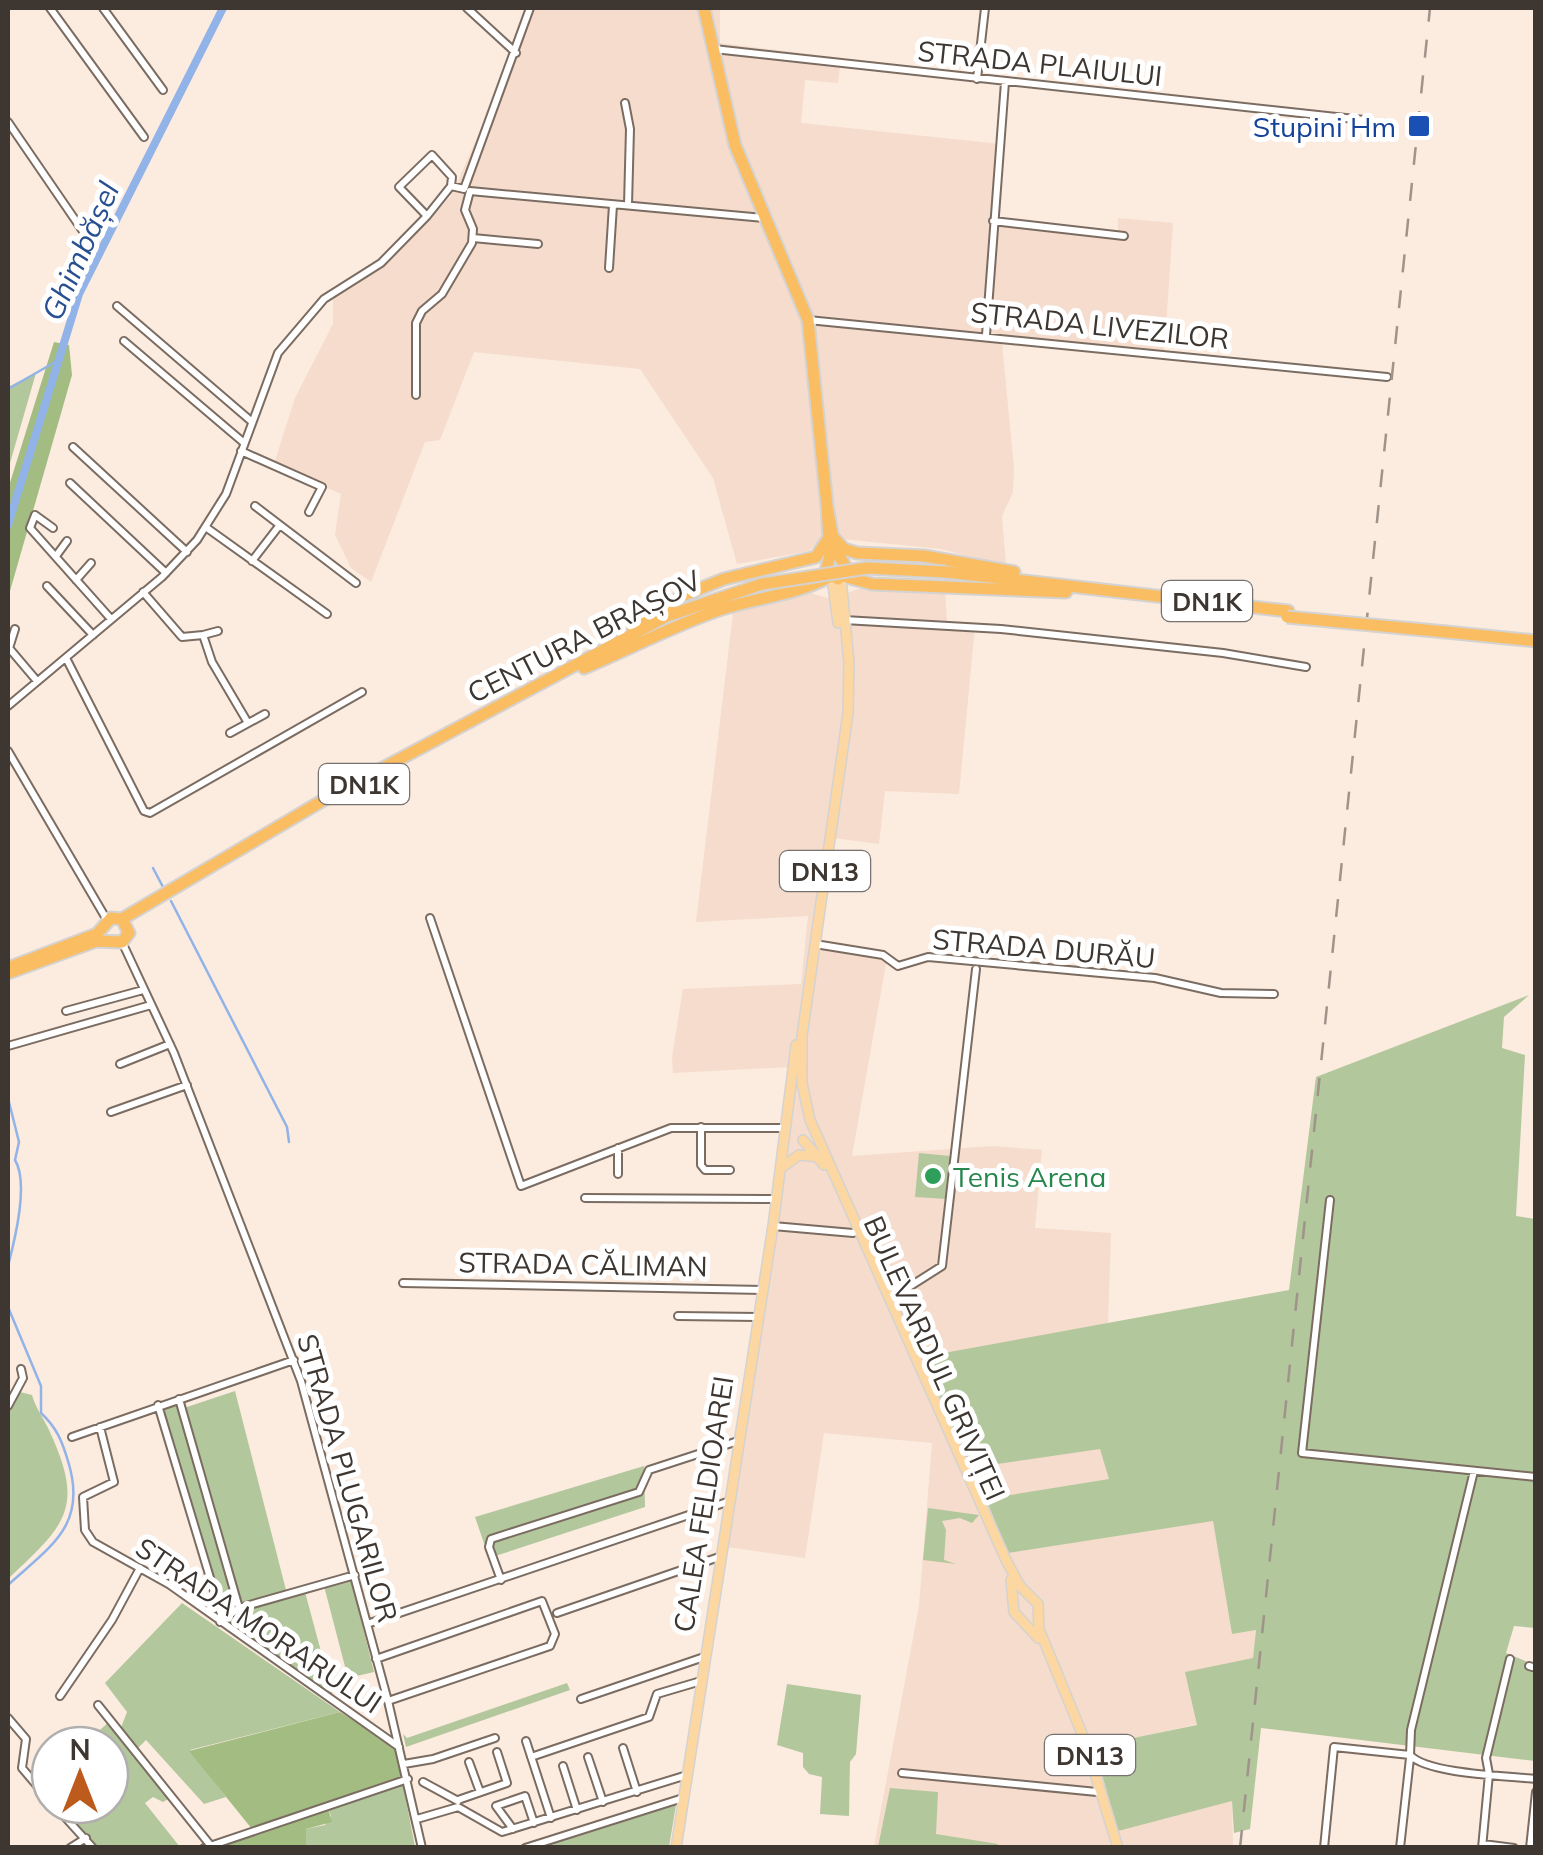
<svg xmlns="http://www.w3.org/2000/svg" width="1543" height="1855" viewBox="0 0 1543 1855" font-family="Mulish,sans-serif">
  <style>
    .built { fill: #f5dccc }
    .green { fill: #b3c79c }
    .forest { fill: #a2bc82 }
    .lines { fill: none; stroke-linecap: round; stroke-linejoin: round }
    .stream { stroke: #91b3e8; stroke-width: 2.5 }
    .river { stroke: #91b3e8; stroke-width: 8 }
    .minor-casing { stroke: #7b6c62; stroke-width: 10 }
    .major-casing { stroke: #d4d3d2; stroke-width: 12 }
    .highway-casing { stroke: #d4d3d2; stroke-width: 15 }
    .minor { stroke: #fff; stroke-width: 6 }
    .major { stroke: #fcd7a1; stroke-width: 9 }
    .highway { stroke: #fabd62; stroke-width: 11 }
    .rail { stroke: #9f938a; stroke-width: 2.5; stroke-dasharray: 18 18; stroke-linecap: butt }
    .highway-bridge-casing { stroke: #d4d3d2; stroke-width: 15; stroke-linecap: butt }
    .highway-bridge { stroke: #fabd62; stroke-width: 11 }
    .transit-dot { fill: #1a4fb4; stroke: #fff; stroke-width: 4 }
    .leisure-dot { fill: #2e9e5b; stroke: #fff; stroke-width: 4 }
    .labels { text-anchor: middle; dominant-baseline: central; stroke-width: 10; stroke-linejoin: round; paint-order: stroke }
    .shield { fill: #fff; stroke: #77726f; stroke-width: 2.5 }
    .shield-label { font-size: 25px; font-weight: bold; fill: #3d3631 }
    .street-label { font-size: 28px; fill: #3d3631; stroke: #fff }
    .transit-label { font-size: 28px; fill: #164399; stroke: #fff; text-anchor: end }
    .leisure-label { font-size: 28px; fill: #27864d; stroke: #fff; text-anchor: start }
    .water-label { font-size: 30px; font-style: italic; fill: #285090; stroke: #fff }
  </style>
  <rect width="100%" height="100%" fill="#fcebdf"/>
  <path class="built" d="M528,8H720V43L841,58L838,83L805,80L801,123L1000,144L992,218L1118,235V218L1173,223L1164,356L1002,343L1014,468L1013,492L1002,516L1006,566L941,549L842,539L818,542L809,551L737,564L713,478L640,369L474,352L440,440L425,442L371,582L351,568L335,535L341,494L274,464L295,398L333,324V299L403,247L451,196L507,72L518,25Z
    M861,588L945,591L947,621L975,626L959,794L885,791L879,844L833,838L818,943L887,958L852,1156L993,1146L1042,1150L1035,1228L1111,1233L1108,1324L1066,1332L1095,1449L1100,1448L1110,1479L987,1499L1008,1553L1213,1520L1232,1634L1256,1630L1253,1659L1198,1724L1094,1747L1232,1801L1233,1847H874L919,1606L932,1443L824,1433L805,1558L727,1547L789,1067L673,1073L672,1057L683,989L801,984L808,916L696,922L733,613L811,593L844,603L847,593Z"/>
  <path class="green" d="M36,373L8,470V387Z
    M1529,995L1504,1017L1502,1048L1525,1055L1516,1216L1535,1219L1536,1628L1514,1626L1506,1653L1535,1665V1761L1261,1728L1250,1829L1234,1833L1232,1801L1118,1831L1094,1746L1197,1725L1185,1672L1253,1658L1256,1630L1232,1634L1213,1521L1008,1553L986,1499L1109,1479L1100,1449L970,1468L922,1357L1289,1290L1316,1077Z
    M919,1153L950,1156L947,1199L915,1197Z
    M235,1391L286,1590L240,1604L224,1618L162,1407L178,1401L184,1408Z
    M20,1392L32,1395C36,1409 43,1417 49,1430C86,1509 65,1525 8,1579V1411Z
    M644,1466L645,1507L489,1558L475,1517Z
    M928,1508L979,1515L972,1523L960,1518L942,1521L946,1530L944,1560L956,1564L923,1560Z
    M351,1579L374,1672L348,1678L324,1586Z
    M305,1592L334,1700L226,1622L240,1612Z
    M182,1603L340,1712L190,1750L226,1797L204,1804L146,1740L135,1751L170,1798L163,1802L153,1797L145,1803L180,1847H97L65,1810L70,1805H110V1745H83L110,1721L120,1730L127,1712L105,1683Z
    M567,1683L570,1690L406,1747L403,1734L407,1738Z
    M787,1684L861,1695L856,1754L850,1762L849,1816L820,1814L822,1777L809,1774L803,1767V1753L777,1745Z
    M403,1785L415,1847L306,1848V1829L325,1825L331,1816L328,1809Z
    M890,1788L938,1792L936,1834L998,1844L997,1847H878Z
    M676,1805L669,1847H542Z"/>
  <path class="forest" d="M54,342L69,345L72,375L8,598V489Z
    M340,1712L395,1747L403,1777L252,1829L189,1751Z
    M328,1809L332,1822L306,1829V1847L211,1848Z"/>
  <g class="lines">
    <path class="stream" d="M8,389L57,361
      M153,868L163,887
      M171,901L287,1127L289,1142
      M8,1098L19,1142L15,1160C29,1183 15,1239 8,1266
      M8,1307L41,1386V1413C57,1428 62,1441 68,1461C88,1525 51,1546 8,1585"/>
    <path class="river" d="M8,525L79,294L223,8"/>
    <defs>
      <path id="minor" d="M50,8L144,137
        M103,8L163,90
        M467,8L516,53
        M714,49L1364,120
        M977,79L985,8
        M625,103L630,129L628,205
        M8,122L91,243
        M470,191L764,218
        M427,216L451,186L464,189L530,8
        M993,221L1124,236
        M473,238L538,244
        M609,268L613,205
        M117,306L251,421
        M808,320L1387,377
        M986,335L1005,82
        M124,341L243,442
        M416,395V323L422,311L442,294L472,243L473,229L465,210L470,191
        M73,447L187,552
        M241,451L322,487L309,512
        M70,483L166,573
        M255,506L356,583
        M53,528L35,515L30,528L111,619
        M207,528L327,614
        M56,556L67,541
        M252,561L279,526
        M76,580L91,563
        M47,586L93,635
        M143,592L182,637L203,635L212,662L248,723
        M844,620L1001,629L1223,653L1306,667
        M15,629L9,648L37,681
        M203,635L218,631
        M66,658L144,811L150,813L362,692
        M8,706L162,577L197,540L226,494L278,353L324,299L381,263L427,216L399,187L432,155L452,177L451,186
        M230,733L265,714
        M8,751L107,920
        M430,918L521,1186L671,1128H786
        M122,942L174,1053L301,1381L388,1701L422,1848
        M815,944L883,955L898,966L928,957L1155,978L1221,993L1274,994
        M66,1011L143,990
        M8,1046L151,1005
        M120,1064L170,1044
        M111,1112L187,1085
        M701,1127V1165L705,1170H730
        M618,1174V1148
        M585,1198L777,1199
        M1330,1200L1302,1453L1536,1477
        M773,1226L853,1233
        M403,1283L763,1290
        M890,1299L942,1266L976,969
        M678,1316L758,1317
        M179,1399L239,1608
        M158,1405L223,1621
        M8,1406L23,1378L21,1369
        M100,1427L114,1482L83,1497L85,1530L93,1542L170,1585L399,1747
        M72,1437L294,1360
        M501,1580L489,1547L491,1539L639,1492L649,1470L738,1441
        M557,1613L719,1557
        M220,1622L239,1608L355,1575
        M367,1624L727,1502
        M376,1659L542,1601L555,1634L550,1646L388,1701
        M1529,1666L1536,1668
        M60,1696L112,1620L140,1568
        M581,1699L704,1657
        M98,1705L211,1846
        M8,1718L26,1739L22,1768L50,1801
        M526,1741L551,1818
        M623,1748L637,1792
        M1410,1755L1411,1730L1474,1471
        M531,1757L649,1717L657,1694L701,1681
        M588,1757L603,1802
        M469,1762L480,1792
        M404,1764L433,1759L495,1738
        M563,1766L577,1810
        M902,1773L1097,1792
        M423,1782L458,1801
        M458,1800L507,1783L497,1752
        M54,1805L93,1848
        M417,1819L458,1807L502,1832L687,1775
        M513,1829L496,1806L525,1796L534,1823
        M1483,1844L1514,1848
        M70,1848L86,1838
        M204,1848L408,1779
        M525,1848L683,1798
        M1324,1848L1334,1747L1410,1755C1427,1774 1508,1776 1536,1779
        M1400,1848L1410,1758
        M1482,1848L1489,1774L1486,1758L1510,1659
        M1530,1848L1536,1792"/>
      <path id="major" d="M832,578L838,623
        M841,578L849,663L848,713L802,1036V1083L810,1120L1006,1560L1020,1586L1038,1604L1039,1629L1085,1741L1118,1848
        M803,1140L824,1165
        M781,1168L799,1155L818,1157
        M1011,1580L1014,1612L1038,1638
        M676,1848L773,1226L796,1045"/>
      <path id="highway" d="M704,8L735,145L808,320L827,506L830,555L826,571L838,579L846,567L835,550L827,506
        M834,538L844,549L857,553L924,556L1014,572
        M946,572L1288,611
        M843,576L872,584L1066,592
        M632,627L682,596L724,579L816,557L828,539
        M1446,632L1536,641
        M584,668C629,649 673,626 719,610C758,597 793,596 829,577
        M122,919L327,798L667,616L762,584
        M8,968L97,934L111,918L122,919L129,933L122,942L96,941L8,973"/>
    </defs>
    <use href="#minor" class="minor-casing"/>
    <use href="#major" class="major-casing"/>
    <use href="#highway" class="highway-casing"/>
    <use href="#minor" class="minor"/>
    <use href="#major" class="major"/>
    <use href="#highway" class="highway"/>
    <path class="rail" d="M1240,1848L1430,8"/>
    <defs>
      <path id="highway-bridge" d="M762,584L867,568L946,572
        M1287,617L1446,632"/>
    </defs>
    <use href="#highway-bridge" class="highway-bridge-casing"/>
    <use href="#highway-bridge" class="highway-bridge"/>
  </g>
  <rect class="transit-dot" x="1407" y="114" width="24" height="24" rx="5"/>
  <circle class="leisure-dot" cx="933" cy="1176" r="10"/>
  <g class="labels">
    <g class="shield">
      <rect x="1162" y="581" width="90" height="40" rx="8"/>
      <rect x="319" y="764" width="90" height="40" rx="8"/>
      <rect x="780" y="851" width="90" height="40" rx="8"/>
      <rect x="1045" y="1735" width="90" height="40" rx="8"/>
    </g>
    <g class="shield-label">
      <text x="1207" y="601">DN1K</text>
      <text x="364" y="784">DN1K</text>
      <text x="825" y="871">DN13</text>
      <text x="1090" y="1755">DN13</text>
    </g>
    <g class="street-label">
      <text transform="translate(1040 63) rotate(6)">STRADA PLAIULUI</text>
      <text transform="translate(1100 325) rotate(6)">STRADA LIVEZILOR</text>
      <text transform="translate(584 636) rotate(-27)">CENTURA BRAȘOV</text>
      <text transform="translate(1044 948) rotate(5)">STRADA DURĂU</text>
      <text transform="translate(583 1264) rotate(1)">STRADA CĂLIMAN</text>
      <text transform="translate(935 1358) rotate(66)">BULEVARDUL GRIVIȚEI</text>
      <text transform="translate(348 1478) rotate(74)">STRADA PLUGARILOR</text>
      <text transform="translate(703 1504) rotate(-81)">CALEA FELDIOAREI</text>
      <text transform="translate(259 1625) rotate(34)">STRADA MORARULUI</text>
    </g>
    <g class="transit-label">
      <text x="1396" y="126">Stupini Hm</text>
    </g>
    <g class="leisure-label">
      <text x="953" y="1176">Tenis Arena</text>
    </g>
    <g class="water-label">
      <text transform="translate(80 251) rotate(-66)">Ghimbășel</text>
    </g>
  </g>
  <rect width="1543" height="1855" fill="none" stroke="#3d3631" stroke-width="20"/>
  <g transform="translate(80 1775)"><circle r="48" fill="#ffffff" stroke="#b1afad" stroke-width="2.5"/>
  <path d="M0-8L18 38L0 25L-18 38Z" fill="#bc5b1b"/>
  <text y="-15" font-size="28" font-weight="bold" text-anchor="middle" fill="#3d3631">N</text>
  </g>
</svg>
